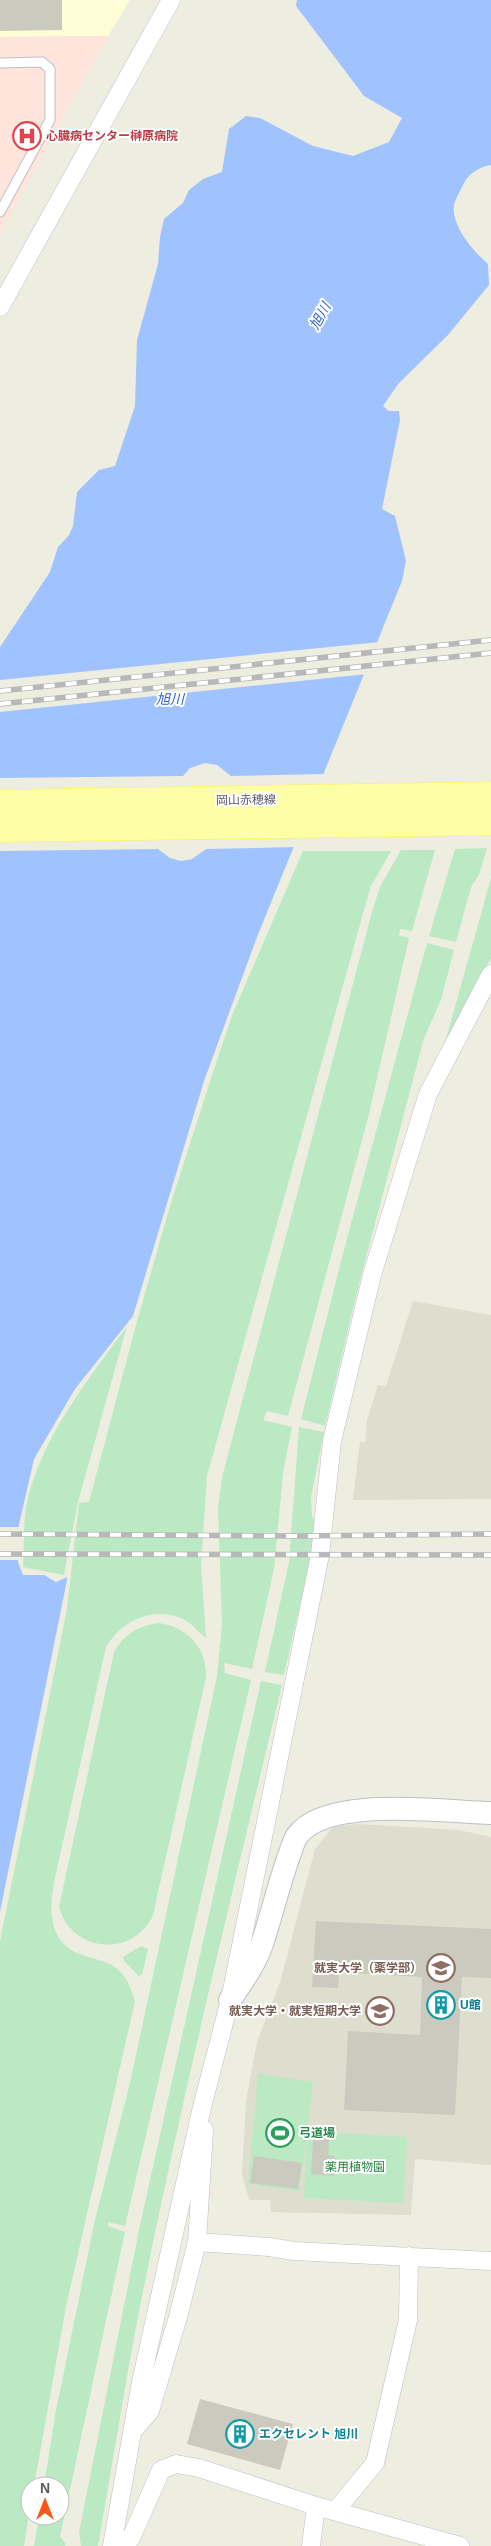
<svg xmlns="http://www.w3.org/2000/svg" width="491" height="2546" viewBox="0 0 491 2546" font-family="Helvetica,'Noto Sans JP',sans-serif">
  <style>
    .commercial { fill: #fffdd5 }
    .education { fill: #dedecf }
    .medical { fill: #fee4da }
    .green { fill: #bae9c3 }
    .water { fill: #a0c3ff }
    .pier { fill: #eeeee0 }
    .building { fill: #cbcabf }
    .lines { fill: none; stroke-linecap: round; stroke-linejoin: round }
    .service-casing { stroke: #bebfc6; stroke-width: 11 }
    .minor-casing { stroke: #bebfc6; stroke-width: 19 }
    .tertiary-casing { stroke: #bebfc6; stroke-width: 24 }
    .primary-casing { stroke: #fff049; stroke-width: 29 }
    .service { stroke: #fff; stroke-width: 9 }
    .minor { stroke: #fff; stroke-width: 18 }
    .tertiary { stroke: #fff; stroke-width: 22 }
    .primary { stroke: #fcffa5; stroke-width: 28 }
    .rail-casing { stroke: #b7b8b8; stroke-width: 5.5 }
    .rail { stroke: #fff; stroke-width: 4; stroke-dasharray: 11; stroke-linecap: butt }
    .labels { text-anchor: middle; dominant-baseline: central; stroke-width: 4; stroke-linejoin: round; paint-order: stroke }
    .health-label { font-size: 12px; font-weight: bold; fill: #be3a42; stroke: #fff; text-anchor: start }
    .street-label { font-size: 12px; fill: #595c63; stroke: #fff }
    .education-label { font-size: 12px; font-weight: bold; fill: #785e54; stroke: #fff; text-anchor: end }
    .culture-label { font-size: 12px; font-weight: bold; fill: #0d838f; stroke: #fff; text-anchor: start }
    .leisure-label { font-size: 12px; font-weight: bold; fill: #27864d; stroke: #fff; text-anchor: start }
    .park-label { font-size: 12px; fill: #2a8240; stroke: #fff }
    .water-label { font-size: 14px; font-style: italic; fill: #3562cf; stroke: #fff }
  </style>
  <rect width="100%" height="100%" fill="#eeeee0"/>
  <path class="commercial" d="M0,0H130L108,36L0,37Z"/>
  <path class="education" d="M413,1301L491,1315V1499L353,1500L360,1442H365L367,1420L378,1385L386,1386Z
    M357,1824L459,1830L491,1837V2165L415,2159L411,2215L271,2212L270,2200H249L242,2174L246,2101L257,2042L281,1979L315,1849L333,1827Z"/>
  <path class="medical" d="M108,36L0,234V37Z"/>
  <path class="green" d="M487,848L479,875L471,887L456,942L429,936L455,849Z
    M401,850H435L412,931L400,929L399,935L409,938L369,1114L288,1416L267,1411L263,1420L292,1427L283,1473L274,1569L252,1669L224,1663L225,1673L251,1680L125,2226L108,2222V2226L125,2232L60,2536L66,2544L65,2546H34L39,2516H60V2486H44L55,2416L94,2224L130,2083L217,1676L222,1625L218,1509L222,1477L372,912L380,887Z
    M303,851H391L371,886L364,910L207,1476L201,1565L206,1638C198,1632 193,1625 185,1620C154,1605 122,1620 106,1647L55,1878C49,1906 47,1942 80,1954C92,1959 106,1960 116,1968C127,1976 131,1989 135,2001L66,2307L34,2486H30V2507L24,2546H0V1941L67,1609L79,1503L89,1502L136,1325L170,1206L216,1063L233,1013Z
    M491,878V958L446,1039Z
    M427,943L454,950L441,1000L424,1038L357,1292L325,1426L301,1419L345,1246Z
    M127,1326L78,1502L64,1575L23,1567C24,1546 23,1523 27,1502C42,1436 88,1380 127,1326Z
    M299,1427L324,1432L311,1497L312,1516L316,1525L309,1565L284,1675L265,1672L289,1562Z
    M159,1623C187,1627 207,1647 206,1677L153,1915C133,1959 71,1952 59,1907L114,1652C124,1634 138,1626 159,1623Z
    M261,1681L282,1685C232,1893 181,2101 139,2311C124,2389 112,2468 98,2546H81L79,2532L139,2230Z
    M141,1946L148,1949L142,1975L139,1976L124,1961L123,1957Z
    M258,2074L313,2082L307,2131L407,2137L403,2203L304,2198L307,2137L299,2191L248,2184Z"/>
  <path class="water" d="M297,0H491V165C478,167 467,175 462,187C459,193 455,200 454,205C451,226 474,252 488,264L489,285L448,335L399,383L383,406L389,411H399L400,420L382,509L395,516L406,561L402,581L257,937L204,1081L133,1316L75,1389L34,1459L18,1529V1562L23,1575H44L56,1582L67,1577V1580L0,1912V647L50,572L58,547L69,535L73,526L77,492L99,470L115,466L135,406L137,340L158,264L160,237L164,219L183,203L189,190L203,179L222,172L229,129L246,116L260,118L313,146L353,156L389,142L402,118L364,96L296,6Z"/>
  <path class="pier" d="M380,642L367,674L0,712V680Z
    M205,763L217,765L231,776L326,774L296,847L206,849L192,859L181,861L170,858L158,849L0,851V778L183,776L190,768Z
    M0,1527H21V1560H0Z"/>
  <path class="building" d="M0,0H62V30L0,31Z
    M316,1921L491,1929V1978L462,1977L455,2115L344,2110L348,2031L420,2035L422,1977L339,1972L338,1988L312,1987Z
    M313,2138L329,2139L328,2155L335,2156L334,2176L311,2174Z
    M254,2156L302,2163L298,2189L250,2183Z
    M200,2399L293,2424L280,2470L187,2444Z"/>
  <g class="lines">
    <defs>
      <path id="service" d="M0,63L42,62L50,69V120L0,212"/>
      <path id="minor" d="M0,307L171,0
        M197,2242L269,2247L294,2251L491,2261
        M133,2431L150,2411L178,2317L197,2242L204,2130
        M336,2510L375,2463L408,2320L409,2256
        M112,2546L141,2382L202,2107L230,2000L320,1555L332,1441L372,1275L428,1094L491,974
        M125,2546L131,2538L161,2470L176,2464L199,2468L316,2506L460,2546
        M311,2546L316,2506"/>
      <path id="tertiary" d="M230,2000C242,1982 255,1964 262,1944C272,1914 279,1883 290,1853C292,1848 294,1840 297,1836C326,1795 445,1812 491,1813"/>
      <path id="primary" d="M0,804L491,796
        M0,828L491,821"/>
    </defs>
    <use href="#service" class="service-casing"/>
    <use href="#minor" class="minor-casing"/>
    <use href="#tertiary" class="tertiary-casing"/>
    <use href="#primary" class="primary-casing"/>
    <use href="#service" class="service"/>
    <use href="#minor" class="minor"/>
    <use href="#tertiary" class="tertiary"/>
    <use href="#primary" class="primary"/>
    <defs>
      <path id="rail" d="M0,691L491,640
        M0,704L491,653
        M0,1534L297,1536L491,1534
        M0,1554L491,1555"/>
    </defs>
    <use href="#rail" class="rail-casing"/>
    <use href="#rail" class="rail"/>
  </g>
  <defs>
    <symbol id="hospital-ring" viewBox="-11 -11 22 22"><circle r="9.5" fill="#fff" stroke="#e0444e" stroke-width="1.5"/><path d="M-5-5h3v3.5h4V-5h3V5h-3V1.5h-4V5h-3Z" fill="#e0444e"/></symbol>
    <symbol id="university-ring" viewBox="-11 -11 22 22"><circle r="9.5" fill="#fff" stroke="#8d6e63" stroke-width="1.5"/><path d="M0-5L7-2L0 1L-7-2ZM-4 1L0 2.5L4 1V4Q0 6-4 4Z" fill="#8d6e63"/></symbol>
    <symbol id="building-ring" viewBox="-11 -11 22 22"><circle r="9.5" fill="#fff" stroke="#0f9aa8" stroke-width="1.5"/><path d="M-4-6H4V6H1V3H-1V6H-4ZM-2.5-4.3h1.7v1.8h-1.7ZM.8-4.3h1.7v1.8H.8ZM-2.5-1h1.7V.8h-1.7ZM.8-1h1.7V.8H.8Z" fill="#0f9aa8"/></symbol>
    <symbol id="stadium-ring" viewBox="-11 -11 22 22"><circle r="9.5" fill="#fff" stroke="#2e9e5b" stroke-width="1.5"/><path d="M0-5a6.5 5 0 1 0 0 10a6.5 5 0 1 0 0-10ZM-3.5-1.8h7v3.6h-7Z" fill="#2e9e5b"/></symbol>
  </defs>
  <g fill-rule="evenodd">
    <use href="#hospital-ring" x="11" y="120" width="32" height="32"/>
    <use href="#university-ring" x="425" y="1952" width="32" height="32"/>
    <use href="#building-ring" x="425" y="1989" width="32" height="32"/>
    <use href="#university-ring" x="364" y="1995" width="32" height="32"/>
    <use href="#stadium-ring" x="264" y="2117" width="32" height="32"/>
    <use href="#building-ring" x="224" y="2418" width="32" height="32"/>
  </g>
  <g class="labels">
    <g class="health-label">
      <text x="46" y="136">心臓病センター榊原病院</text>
    </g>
    <g class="street-label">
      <text transform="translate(246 800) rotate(-1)">岡山赤穂線</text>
    </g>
    <g class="education-label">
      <text x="422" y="1968">就実大学（薬学部）</text>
      <text x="361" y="2011">就実大学・就実短期大学</text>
    </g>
    <g class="culture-label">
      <text x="460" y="2005">U館</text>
      <text x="259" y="2434">エクセレント 旭川</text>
    </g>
    <g class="leisure-label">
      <text x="299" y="2133">弓道場</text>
    </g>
    <g class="park-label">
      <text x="355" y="2167">薬用植物園</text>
    </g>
    <g class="water-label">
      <text transform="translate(320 316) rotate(-61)">旭川</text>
      <text x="170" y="699">旭川</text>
    </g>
  </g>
  <g transform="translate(45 2501)"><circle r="24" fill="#ffffff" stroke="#bdbec1"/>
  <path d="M0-4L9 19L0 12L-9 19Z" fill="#fc5719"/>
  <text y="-8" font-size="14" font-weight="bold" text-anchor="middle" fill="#595c63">N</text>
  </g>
</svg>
